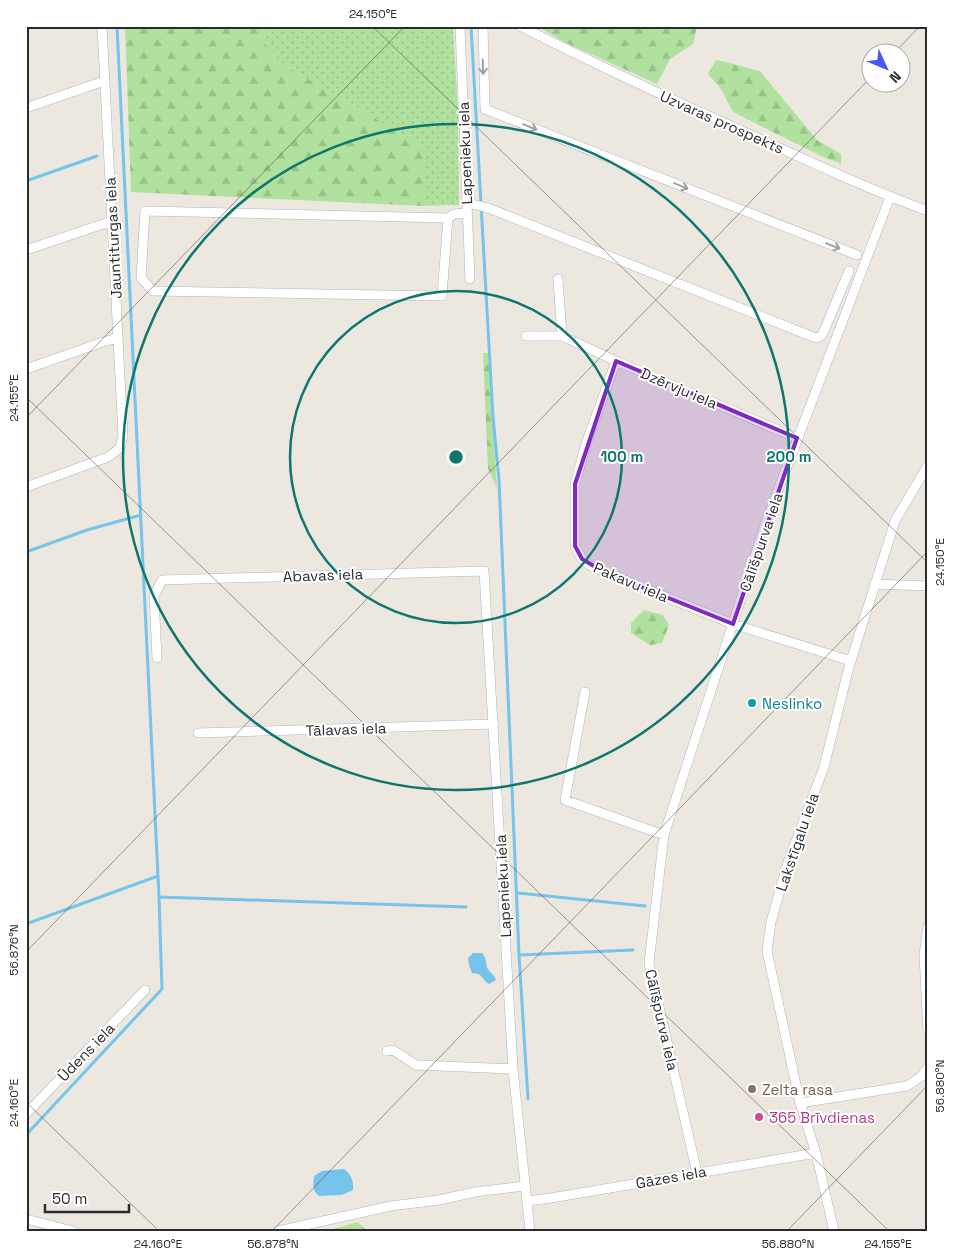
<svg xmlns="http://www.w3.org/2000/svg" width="954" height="1257" viewBox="0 0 954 1257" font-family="'Space Grotesk',sans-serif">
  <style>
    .grass { fill: url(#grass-dots) }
    .forest { fill: url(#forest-firs) }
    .water { fill: #76c3eb }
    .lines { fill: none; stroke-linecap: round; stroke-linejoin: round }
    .stream { stroke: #76c3eb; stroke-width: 3 }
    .minor-casing { stroke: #b2b4bf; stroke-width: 10 }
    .minor { stroke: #fff; stroke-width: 9 }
    .oneway { stroke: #a0a0a0 }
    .marked { fill: #7b2cbf; fill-opacity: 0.2; stroke: #7b2cbf; stroke-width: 4; stroke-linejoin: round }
    .ticks { fill: none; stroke: #2c2c2c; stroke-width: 1; stroke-opacity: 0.45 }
    .ring { fill: none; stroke: #0f766e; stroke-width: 2.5 }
    .culture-dot { fill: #0f9aa8; stroke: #fff; stroke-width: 2 }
    .education-dot { fill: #8d6e63; stroke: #fff; stroke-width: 2 }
    .hotel-dot { fill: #d1479c; stroke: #fff; stroke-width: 2 }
    .labels { text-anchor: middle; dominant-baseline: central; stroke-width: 4; stroke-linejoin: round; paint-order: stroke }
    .street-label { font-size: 15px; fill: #2c2c2c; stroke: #fff }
    .culture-label { font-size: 15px; fill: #0d838f; stroke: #fff; text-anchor: start }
    .education-label { font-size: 15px; fill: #785e54; stroke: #fff; text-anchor: start }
    .hotel-label { font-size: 15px; fill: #b23c85; stroke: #fff; text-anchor: start }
    .centre { fill: #0f766e; stroke: #fff; stroke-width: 2.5 }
    .ring-label { font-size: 15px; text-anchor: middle; font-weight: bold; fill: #0f766e; stroke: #fff; stroke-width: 4; stroke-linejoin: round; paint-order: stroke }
    .neatline { fill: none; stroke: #2c2c2c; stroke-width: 2 }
    .ticks-label { font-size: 12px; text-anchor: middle; fill: #2c2c2c }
  </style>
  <defs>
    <pattern id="grass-dots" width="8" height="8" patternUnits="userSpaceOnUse" patternTransform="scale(1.25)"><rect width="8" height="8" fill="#b0e19e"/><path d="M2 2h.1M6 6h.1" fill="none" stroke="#98c188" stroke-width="1.8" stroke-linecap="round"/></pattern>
    <pattern id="forest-firs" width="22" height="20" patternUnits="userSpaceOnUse" patternTransform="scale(1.25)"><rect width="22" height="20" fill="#b0e19e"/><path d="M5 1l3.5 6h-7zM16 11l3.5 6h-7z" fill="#98c188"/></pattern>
  </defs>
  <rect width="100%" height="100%" fill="#ede8df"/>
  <path class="grass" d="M274,26H453L458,111L459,205L423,206V147L283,64L262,41Z"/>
  <path class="forest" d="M125,26H274L262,41L283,64L423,147V206L131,192Z
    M537,26H697L693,44L670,59L657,84L564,42Z
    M716,60C731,62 744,68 760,71L817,140L841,154V164L821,156L733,112L721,89L708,74Z
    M483,353H488L497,488L488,469Z
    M644,610L663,615L669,625L662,643L650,645L631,633V623Z
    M358,1222L367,1231H327Z"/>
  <path class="water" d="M473,953H482C487,958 485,964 488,969C491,974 494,974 496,980L489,984C480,978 484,974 472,973L469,965L468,958Z
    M344,1169C351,1174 354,1181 353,1190L342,1195L319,1196C312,1191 313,1184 314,1176L322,1171Z"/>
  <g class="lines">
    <path class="stream" d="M117,26L159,897L466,907
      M471,26L493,417L499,480L519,955L528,1099
      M26,181L97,156
      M26,552L87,530L141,515
      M518,893L645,906
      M26,924L158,876
      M519,955L633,950
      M26,1135L162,989L159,897"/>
    <defs>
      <path id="minor" d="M460,26L470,279
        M483,26L485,109L857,255
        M520,26C595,64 670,99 747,133C806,160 866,188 928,211
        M26,108L104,81
        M468,203L488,208L816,338L821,336L824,331L849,271
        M145,211L448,218L442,296L153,291L141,278Z
        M448,218L454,214L467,213
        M26,250L112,221
        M558,279L562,336L616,361L797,438
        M526,336H562
        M616,361L586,444L575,484V546L582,559L589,565L604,572L733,624L851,661
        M26,369L103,342L118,338
        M26,487L108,457L120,448L123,436L102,26
        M874,584L928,586
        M157,658L154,596L162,580L484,571L513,1069L530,1231
        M585,692L565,800L664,835
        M198,733L494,724
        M928,926L924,955L928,1031
        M387,1051L393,1050L416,1065L513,1069
        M800,1103L907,1086L922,1076L928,1067
        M26,1114L145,990
        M697,1173L649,963L664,835L767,519L890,197
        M527,1201L551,1198L816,1153
        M26,1219L73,1231
        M278,1231L391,1206L439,1200L475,1192L524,1186
        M834,1231L816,1153L800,1103L767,951L771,922L788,862L824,767L849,667L895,521L928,465"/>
    </defs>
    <use href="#minor" class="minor-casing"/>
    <use href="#minor" class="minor"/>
  </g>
  <defs><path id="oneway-shaft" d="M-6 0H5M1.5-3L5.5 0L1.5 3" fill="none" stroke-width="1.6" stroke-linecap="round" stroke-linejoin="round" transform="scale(1.25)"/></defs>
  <g class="oneway">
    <use href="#oneway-shaft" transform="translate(483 67) rotate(88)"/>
    <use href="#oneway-shaft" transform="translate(530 127) rotate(22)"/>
    <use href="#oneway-shaft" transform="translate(681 186) rotate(22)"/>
    <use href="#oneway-shaft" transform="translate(833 246) rotate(22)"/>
  </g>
  <path class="marked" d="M616,361L797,438L733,624L604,572L582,559L575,546V484Z"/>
  <path class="ticks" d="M372,26L928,563M895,52L920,26M26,397L889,1231M26,418L405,26M26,952L872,76M26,1102L159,1231M272,1231L928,551M787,1231L928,1085"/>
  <g class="ring">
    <circle cx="456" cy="457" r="166"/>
    <circle cx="456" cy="457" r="333"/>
  </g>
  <circle class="culture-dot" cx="752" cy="703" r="5"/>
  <circle class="education-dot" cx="752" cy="1089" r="5"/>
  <circle class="hotel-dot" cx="759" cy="1117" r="5"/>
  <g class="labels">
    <g class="street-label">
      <text transform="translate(722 122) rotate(24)">Uzvaras prospekts</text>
      <text transform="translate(465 153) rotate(-92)">Lapenieku iela</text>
      <text transform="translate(113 238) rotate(-93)">Jauntiturgas iela</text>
      <text transform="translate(679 388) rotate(23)">Dzērvju iela</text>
      <text transform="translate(761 542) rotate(-71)">Cālīšpurva iela</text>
      <text transform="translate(323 575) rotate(-2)">Abavas iela</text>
      <text transform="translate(631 582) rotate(23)">Pakavu iela</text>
      <text transform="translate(346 729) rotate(-2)">Tālavas iela</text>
      <text transform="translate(797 842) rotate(-71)">Lakstīgalu iela</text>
      <text transform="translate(503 886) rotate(-93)">Lapenieku iela</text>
      <text transform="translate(662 1020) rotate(77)">Cālīšpurva iela</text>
      <text transform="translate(86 1052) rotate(-46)">Ūdens iela</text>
      <text transform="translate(671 1177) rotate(-10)">Gāzes iela</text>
    </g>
    <g class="culture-label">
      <text x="762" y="703">Neslinko</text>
    </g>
    <g class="education-label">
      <text x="762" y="1089">Zelta rasa</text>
    </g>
    <g class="hotel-label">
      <text x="769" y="1117">365 Brīvdienas</text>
    </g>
  </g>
  <circle cx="456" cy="457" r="8" class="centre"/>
  <g class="ring-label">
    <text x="622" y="462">100 m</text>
    <text x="789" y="462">200 m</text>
  </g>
  <rect width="954" height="1257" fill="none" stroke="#ffffff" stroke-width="55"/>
  <g transform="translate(886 68) rotate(134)"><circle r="24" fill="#ffffff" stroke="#ababab"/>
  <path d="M0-4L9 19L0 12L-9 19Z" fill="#4659f4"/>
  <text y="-8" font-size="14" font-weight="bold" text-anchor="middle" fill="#2c2c2c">N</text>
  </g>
  <path d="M45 1204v8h84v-8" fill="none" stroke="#2c2c2c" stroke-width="2.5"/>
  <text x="52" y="1204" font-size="15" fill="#2c2c2c" stroke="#ffffff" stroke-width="4" paint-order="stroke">50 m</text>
  <rect x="28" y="28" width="898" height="1202" class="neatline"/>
  <g class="ticks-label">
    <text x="373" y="18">24.150°E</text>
    <text transform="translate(14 398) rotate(-90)" y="4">24.155°E</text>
    <text transform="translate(940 562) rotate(-90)" y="4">24.150°E</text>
    <text transform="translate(14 950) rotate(-90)" y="4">56.876°N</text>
    <text transform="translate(940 1086) rotate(-90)" y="4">56.880°N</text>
    <text transform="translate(14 1103) rotate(-90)" y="4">24.160°E</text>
    <text x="158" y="1248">24.160°E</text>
    <text x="273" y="1248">56.878°N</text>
    <text x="788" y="1248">56.880°N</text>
    <text x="888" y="1248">24.155°E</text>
  </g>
</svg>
